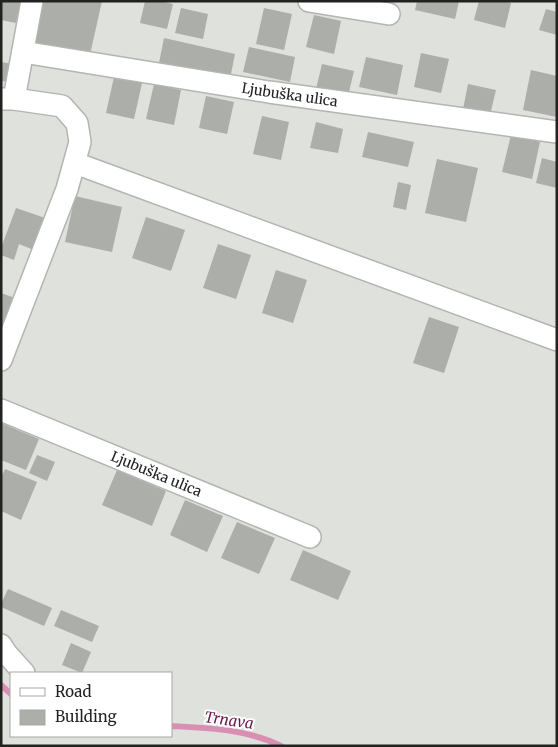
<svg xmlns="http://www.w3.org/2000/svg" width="558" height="747" viewBox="0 0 558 747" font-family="Merriweather,serif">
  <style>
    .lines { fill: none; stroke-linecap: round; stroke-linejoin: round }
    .stream { stroke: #d98fb3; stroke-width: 6 }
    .building { fill: #abaea9 }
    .minor-casing { stroke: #b2b5b0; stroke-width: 24 }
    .minor { stroke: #fff; stroke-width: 21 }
    .labels { text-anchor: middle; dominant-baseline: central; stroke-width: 4; stroke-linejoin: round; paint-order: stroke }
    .street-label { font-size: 14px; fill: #222321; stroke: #fff }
    .water-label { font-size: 15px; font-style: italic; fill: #6d1749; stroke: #fff }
  </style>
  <rect width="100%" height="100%" fill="#dee1dc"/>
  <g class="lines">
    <path class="stream" d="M1,685L11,694
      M171,726C208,728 247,729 281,746"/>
  </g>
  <path class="building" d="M1,1H21L16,23L1,20Z
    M42,1H102L89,59L32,46Z
    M145,1H160L173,4L167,29L140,23Z
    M417,1H459L455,19L415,10Z
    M479,1H503L511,3L505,28L474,20Z
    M181,8L208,14L203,39L175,33Z
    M264,8L292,14L284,50L256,44Z
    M546,9L557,12V35L539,30Z
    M314,15L341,21L334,54L306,47Z
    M164,38L235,54L230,79L159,63Z
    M249,47L295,57L290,82L243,72Z
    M421,53L449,59L441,93L414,87Z
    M366,57L403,65L397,95L359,87Z
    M1,62L13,64L11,82L1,81Z
    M322,64L354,71L348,96L316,89Z
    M531,70L557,76V117L523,110Z
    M114,77L142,83L134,119L106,113Z
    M154,84L181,90L174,125L146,119Z
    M468,84L496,90L490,115L463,109Z
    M206,96L234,102L227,134L199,128Z
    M262,116L289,122L281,160L253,154Z
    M316,122L343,129L338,153L310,148Z
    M368,132L414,142L408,167L362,157Z
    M511,135L540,142L532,179L502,172Z
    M542,158L557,162V188L536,183Z
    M437,159L478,168L466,222L425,213Z
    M398,182L411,185L406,210L393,207Z
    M75,196L122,207L112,252L65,242Z
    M16,208L48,219L36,251L19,244L14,260L1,255V248Z
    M146,217L185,230L171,271L132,258Z
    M218,244L251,255L236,299L203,288Z
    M276,270L307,280L293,323L262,313Z
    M1,293L15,298L1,331Z
    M429,317L459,327L444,373L413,363Z
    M1,423L39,439L26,470L1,460Z
    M37,455L55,462L47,481L29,473Z
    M5,469L37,482L21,520L1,511V478Z
    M117,470L166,491L152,526L102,505Z
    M185,500L223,516L207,552L170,535Z
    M237,522L275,538L259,574L221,558Z
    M303,550L351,571L338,600L290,580Z
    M8,589L52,608L44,626L1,607V604Z
    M61,610L99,626L92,642L54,626Z
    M71,643L91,652L82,673L62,665Z"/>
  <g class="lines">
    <defs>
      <g id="minor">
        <path d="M309,1L389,14"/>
        <path id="s1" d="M23,52L269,92L557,132"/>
        <path d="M1,99H14L62,106L77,123L80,142L67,189L1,360"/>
        <path d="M14,99L32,1"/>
        <path d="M75,163L557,340"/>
        <path id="s2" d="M1,410L310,537"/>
        <path d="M1,645L6,653L24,673"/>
      </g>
    </defs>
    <use href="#minor" class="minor-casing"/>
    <use href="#minor" class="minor"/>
  </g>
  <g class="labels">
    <g class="street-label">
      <text stroke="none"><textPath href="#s1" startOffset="270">Ljubuška ulica</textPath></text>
      <text stroke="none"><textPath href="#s2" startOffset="168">Ljubuška ulica</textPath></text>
    </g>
    <g class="water-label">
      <text transform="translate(229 720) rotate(8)">Trnava</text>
    </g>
  </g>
  <rect width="558" height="747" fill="none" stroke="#222321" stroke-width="5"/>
  <rect x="10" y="672" width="162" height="65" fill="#ffffff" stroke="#a7a7a6"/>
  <rect x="20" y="688" width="25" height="8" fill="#ffffff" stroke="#a7a7a6"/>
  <text x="55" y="697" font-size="15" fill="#222321">Road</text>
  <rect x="20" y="710" width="25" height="15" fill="#abaea9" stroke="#a7a7a6"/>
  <text x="55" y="722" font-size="15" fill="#222321">Building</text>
</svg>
